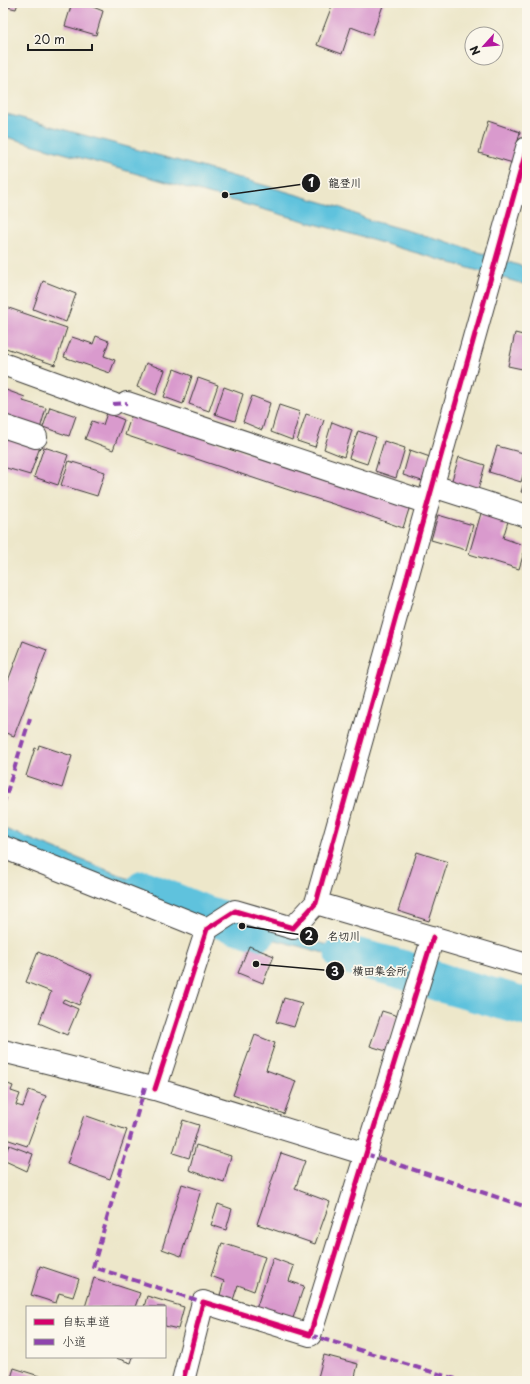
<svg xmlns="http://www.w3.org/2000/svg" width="530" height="1384" viewBox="0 0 530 1384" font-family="'Playpen Sans','Klee One',sans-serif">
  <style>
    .water { fill: #5fc2dd; stroke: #3e6f7c }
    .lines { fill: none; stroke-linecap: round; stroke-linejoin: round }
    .river { stroke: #5fc2dd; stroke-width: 39 }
    .building { fill: #d99acd }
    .street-casing { stroke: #3b3a36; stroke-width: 24 }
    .street { stroke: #fff; stroke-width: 22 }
    .quiet { stroke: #8e44ad; stroke-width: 4; stroke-dasharray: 8 4; stroke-linecap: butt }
    .cycleway-casing { stroke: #fbf7ec; stroke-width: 8 }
    .cycleway { stroke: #d6006c; stroke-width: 5 }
    .leader { fill: none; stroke: #1c1c1c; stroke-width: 1.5 }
    .callout-dot { fill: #1c1c1c; stroke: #fbf7ec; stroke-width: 1.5 }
    .mark-label { font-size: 12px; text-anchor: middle; font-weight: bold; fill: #fff }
    .callout-label { font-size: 11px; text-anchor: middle; font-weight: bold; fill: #1c1c1c; stroke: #fbf7ec; stroke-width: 3.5; stroke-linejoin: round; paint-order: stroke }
  </style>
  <rect width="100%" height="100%" fill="#fbf7ec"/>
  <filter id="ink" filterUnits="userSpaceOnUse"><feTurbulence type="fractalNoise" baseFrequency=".025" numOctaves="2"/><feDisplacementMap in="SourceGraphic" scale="8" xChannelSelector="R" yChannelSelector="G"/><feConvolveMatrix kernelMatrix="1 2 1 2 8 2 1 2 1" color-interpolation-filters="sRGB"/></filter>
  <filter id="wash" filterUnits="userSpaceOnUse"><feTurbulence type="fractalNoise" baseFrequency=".012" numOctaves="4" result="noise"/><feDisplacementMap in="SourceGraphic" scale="16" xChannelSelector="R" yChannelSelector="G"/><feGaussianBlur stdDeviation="0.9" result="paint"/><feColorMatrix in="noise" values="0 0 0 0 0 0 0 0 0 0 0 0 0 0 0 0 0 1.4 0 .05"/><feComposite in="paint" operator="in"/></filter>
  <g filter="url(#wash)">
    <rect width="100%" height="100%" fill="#ede7ca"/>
    <path class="water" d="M3,113L201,167L339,207L369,220L445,241L527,268V285L379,242L3,136Z
      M3,828L196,906L192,915L3,840Z
      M230,919L396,963L394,972L228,927Z
      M427,973L527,1001V1011L425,983Z"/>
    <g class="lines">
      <path class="river" d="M144,890L200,913L258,931
        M344,954L401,969L445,984L527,1007"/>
    </g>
    <g id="blocks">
      <path class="building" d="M3,3H18L16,9L3,6Z
        M72,3H83L103,11L96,35L65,26Z
        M333,3H384L372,35L351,27L342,54L317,45Z
        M488,121L520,132L513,163L479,153Z
        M43,281L76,294L66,322L33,309Z
        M3,306L67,328L55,365L3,347Z
        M515,333L527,336V370L508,366Z
        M96,336L109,341L104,356L115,360L110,373L64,357L72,337L93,344Z
        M146,363L165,370L156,395L137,387Z
        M174,369L192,376L183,404L164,397Z
        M198,378L218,385L209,411L189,404Z
        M224,387L243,394L235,421L215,414Z
        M6,390L25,397L23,401L46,408L40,429L3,417V399Z
        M252,396L270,403L262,430L243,422Z
        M279,405L300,412L292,440L271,432Z
        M50,407L76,416L69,436L43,427Z
        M107,413L124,420L113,450L85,439L92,421L103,425Z
        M132,414L410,506L403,528L352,510L295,492L125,435Z
        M306,414L324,420L315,447L297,441Z
        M332,422L352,430L344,457L324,449Z
        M358,431L376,437L367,464L349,458Z
        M7,433L41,444L30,475L3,467V446Z
        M384,441L405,448L396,478L375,471Z
        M497,446L527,454V462L521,482L489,472Z
        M44,447L68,455L58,485L34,477Z
        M410,450L430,457L422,481L403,475Z
        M459,457L485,465L478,490L451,483Z
        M69,461L105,472L97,496L61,485Z
        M527,473V493L521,492Z
        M482,510L509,518L503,538L526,546L519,569L469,554Z
        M438,515L473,525L466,550L431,540Z
        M527,556V570L523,569Z
        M23,641L47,650L14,736L3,732V694Z
        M39,745L72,756L62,788L26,776L35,748L38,749Z
        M417,852L448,862L429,921L398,911Z
        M249,946L274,956L263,983L238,973Z
        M38,952L92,975L79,1005L64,999L62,1002L78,1009L67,1035L39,1023L51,992L26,982Z
        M284,998L302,1003L294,1027L276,1022Z
        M382,1011L398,1016L386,1051L370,1046Z
        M255,1035L275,1043L266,1070L296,1081L284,1114L233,1095Z
        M3,1082L13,1086L11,1091L20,1094L16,1105L23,1107L29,1090L46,1096L27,1146L6,1139L8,1133L3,1131Z
        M84,1115L127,1130L110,1179L67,1164Z
        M183,1120L199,1125L189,1158L173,1153Z
        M9,1145L33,1154L27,1171L3,1160Z
        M196,1145L231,1156L224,1182L189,1170Z
        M281,1153L305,1161L295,1189L330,1202L315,1244L257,1224Z
        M182,1184L201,1190L181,1256L162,1249Z
        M218,1204L232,1209L226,1230L211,1225Z
        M222,1243L265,1257L254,1291L238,1285L233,1300L220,1295L224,1281L211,1276Z
        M273,1258L294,1266L289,1281L304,1286L292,1321L256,1309Z
        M40,1266L79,1279L73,1297L59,1293L56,1303L31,1295Z
        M94,1278L140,1293L135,1307H85Z
        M147,1296L184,1307L178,1329L165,1326V1307H144Z
        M324,1355L358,1364L354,1381H317Z
        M113,1357H133L131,1363Z
        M14,1368L55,1381H10Z"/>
    </g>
  </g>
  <g filter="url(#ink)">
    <use href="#blocks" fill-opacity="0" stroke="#3b3a36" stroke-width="1"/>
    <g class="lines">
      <defs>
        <path id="street" d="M3,364L113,404
          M127,403L428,503
          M3,426L36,437
          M433,486L527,516
          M3,847L207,929
          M316,903L527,965
          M3,1051L155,1089L366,1154
          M155,1089L207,929L235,911L293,928L316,903L527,148
          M183,1381L203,1302L310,1335L433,937"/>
      </defs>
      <use href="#street" class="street-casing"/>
      <use href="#street" class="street"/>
      <path class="quiet" d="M113,404L127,403
        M3,805L30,718
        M145,1087L93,1267L203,1302
        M366,1154L527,1207
        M310,1335L462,1381"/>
      <defs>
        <path id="cycleway" d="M155,1089L207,929L235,911L293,928L316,903L527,148
          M183,1381L203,1302L310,1335L433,937"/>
      </defs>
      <use href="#cycleway" class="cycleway-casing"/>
      <use href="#cycleway" class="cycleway"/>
    </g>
  </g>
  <path class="leader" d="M225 195L311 183M242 926L309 936M256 964L335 971"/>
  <g class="callout-dot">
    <circle cx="225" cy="195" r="4"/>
    <circle cx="242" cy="926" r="4"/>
    <circle cx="256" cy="964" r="4"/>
    <circle cx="311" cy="183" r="10"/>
    <circle cx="309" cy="936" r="10"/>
    <circle cx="335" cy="971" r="10"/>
  </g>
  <g class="mark-label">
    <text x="311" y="187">1</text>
    <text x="309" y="940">2</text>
    <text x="335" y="976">3</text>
  </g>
  <g class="callout-label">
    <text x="345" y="187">龍登川</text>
    <text x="344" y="940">名切川</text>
    <text x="380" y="975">横田集会所</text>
  </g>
  <rect width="530" height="1384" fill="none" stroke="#fbf7ec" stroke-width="16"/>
  <rect x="26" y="1306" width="140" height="52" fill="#fbf7ec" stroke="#a29f99"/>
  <rect x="34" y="1319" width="20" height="6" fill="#d6006c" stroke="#a29f99"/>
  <text x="62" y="1326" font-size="12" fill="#1c1c1c">自転車道</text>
  <rect x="34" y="1339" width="20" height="6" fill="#8e44ad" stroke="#a29f99"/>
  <text x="62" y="1346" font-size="12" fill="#1c1c1c">小道</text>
  <g transform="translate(484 46) rotate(243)"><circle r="19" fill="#fbf7ec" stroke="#a29f99"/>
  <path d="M0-3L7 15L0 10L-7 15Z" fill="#b5179e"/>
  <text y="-6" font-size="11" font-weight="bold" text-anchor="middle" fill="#1c1c1c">N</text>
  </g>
  <path d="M28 44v6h64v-6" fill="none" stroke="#1c1c1c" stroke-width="2"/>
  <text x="34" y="44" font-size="12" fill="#1c1c1c" stroke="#fbf7ec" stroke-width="3" paint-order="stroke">20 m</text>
</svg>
